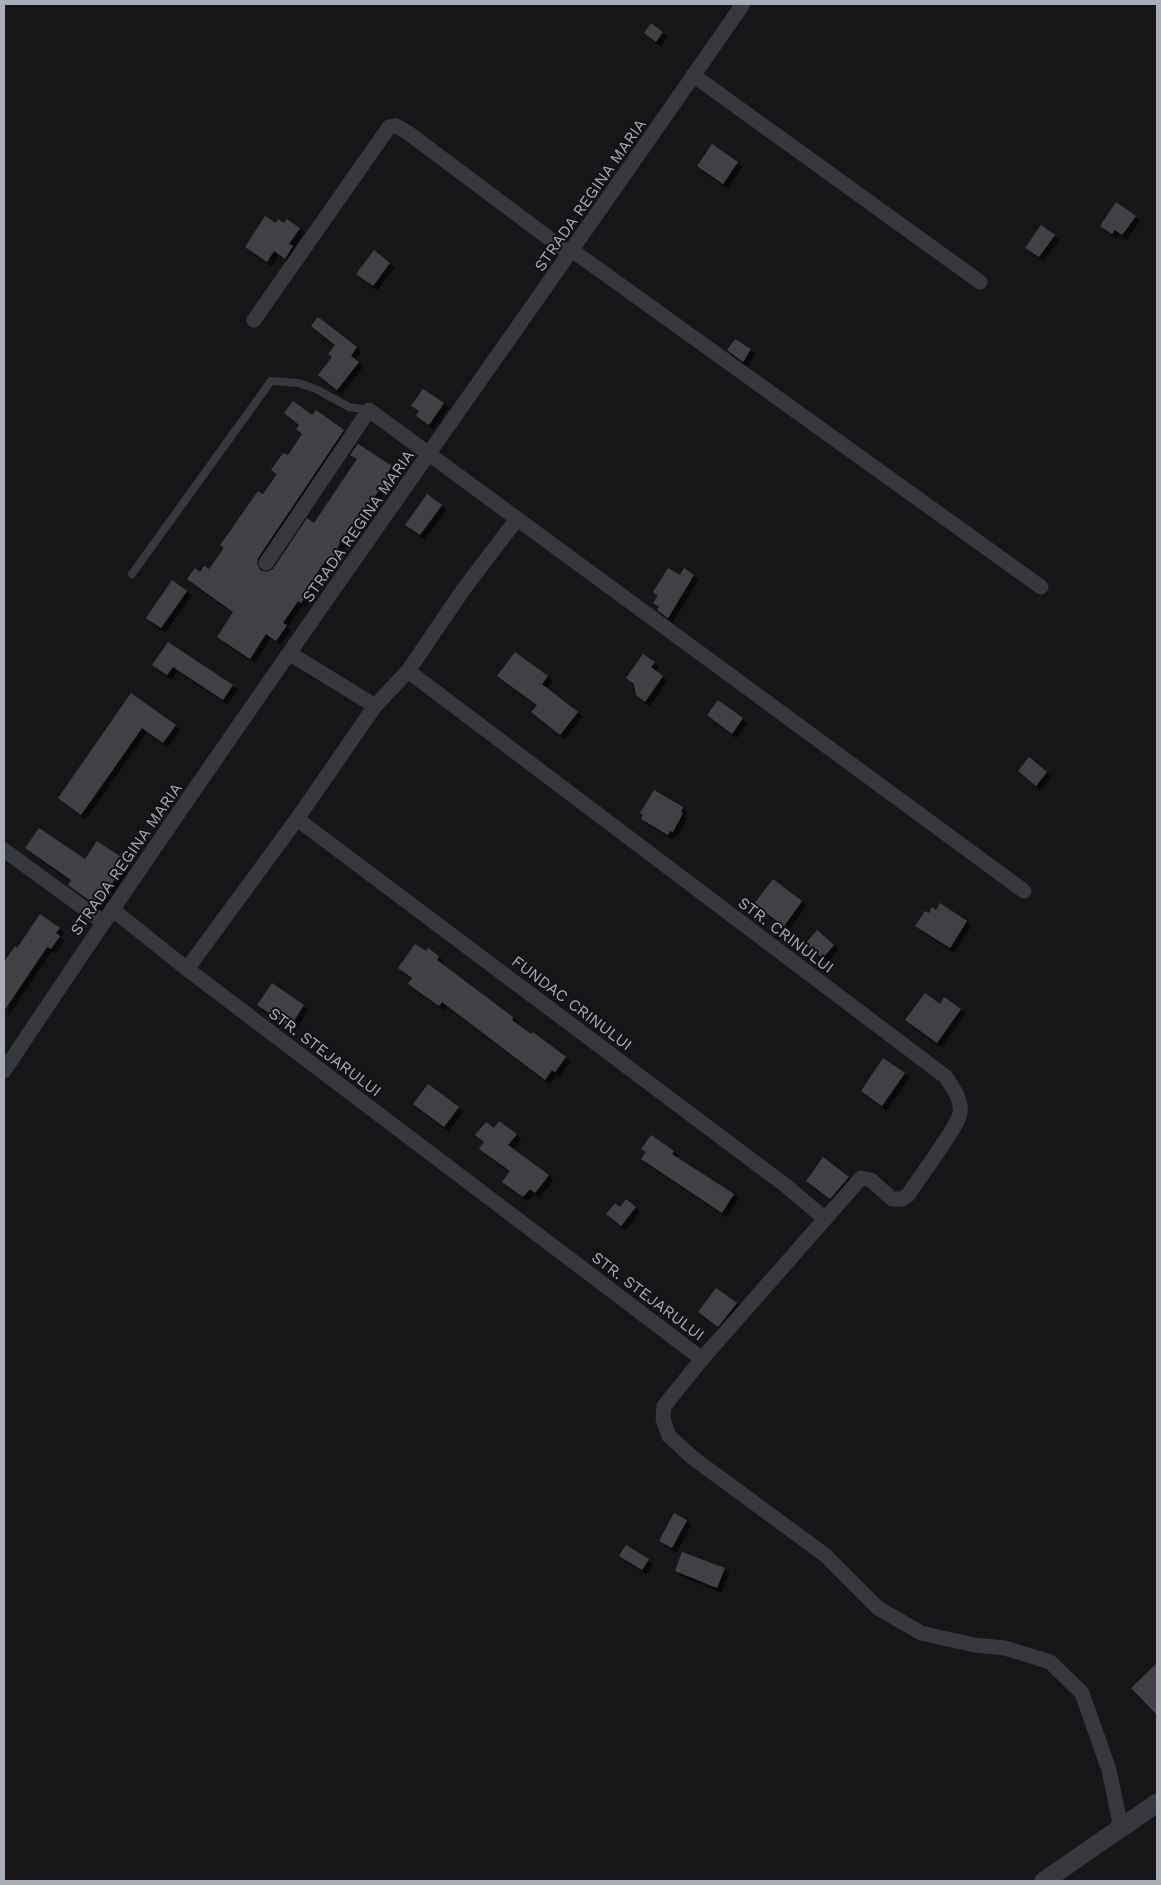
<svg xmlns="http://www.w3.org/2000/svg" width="1161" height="1885" viewBox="0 0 1161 1885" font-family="'Work Sans',sans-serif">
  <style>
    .building { fill: #404145; filter: url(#shadow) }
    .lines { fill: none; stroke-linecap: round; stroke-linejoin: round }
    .service { stroke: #37383d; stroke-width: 8 }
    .minor { stroke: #37383d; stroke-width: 15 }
    .tertiary { stroke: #37383d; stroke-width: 19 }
    .labels { text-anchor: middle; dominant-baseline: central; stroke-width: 4; stroke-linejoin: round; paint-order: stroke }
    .street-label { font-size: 16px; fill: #a8adb8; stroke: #111113 }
  </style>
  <defs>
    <filter id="shadow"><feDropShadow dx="4.5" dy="4.5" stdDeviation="0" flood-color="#0009"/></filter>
  </defs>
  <rect width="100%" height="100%" fill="#161618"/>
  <path class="building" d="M651,23L663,32L656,42L644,33Z
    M712,144L738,162L723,184L697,166Z
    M1116,202L1136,216L1122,235L1115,230L1112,234L1100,226Z
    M265,216L276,223L278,219L284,223L287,219L300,228L289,244L293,246L285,259L274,251L267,262L245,247Z
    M1041,225L1055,235L1039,257L1025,248Z
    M374,250L390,263L373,286L356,274Z
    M318,317L357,347L351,356L359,362L337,390L318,375L332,357L328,354L335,345L311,326Z
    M735,339L751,349L743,362L727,350Z
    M423,389L444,403L429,425L416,416L419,411L411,406Z
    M293,401L312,415L316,410L344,430L258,558L257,563L260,570L266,572L273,569L307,518L314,523L357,459L350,455L360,441L358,444L392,466L388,472L391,475L364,510L367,513L356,529L351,526L337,548L340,550L329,566L324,563L308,586L312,588L304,599L301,603L298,601L283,623L287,625L276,641L266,634L250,659L217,637L233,612L187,579L195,568L200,572L204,566L209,569L224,548L220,545L228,534L258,491L263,494L277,474L271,470L283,453L288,455L302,434L296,429L299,425L284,413Z
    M427,494L442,505L420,535L405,525Z
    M668,568L680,575L684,568L694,575L668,618L657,610L659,607L653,603L658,596L653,592Z
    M172,580L187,591L161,628L146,618Z
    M168,642L233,685L223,700L173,667L167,675L152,665Z
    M515,652L548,676L542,684L578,712L560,735L531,712L537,705L497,676Z
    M643,654L655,662L651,667L663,676L645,702L636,695L634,684L626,678Z
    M131,693L176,725L163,743L142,728L81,815L58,798Z
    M718,700L743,718L732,734L707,715Z
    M1029,757L1047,772L1036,786L1018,771Z
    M654,790L683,807L681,812L683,813L673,832L670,831L668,835L641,819L643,815L640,813Z
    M39,828L85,859L97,841L127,861L97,906L68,885L71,880L25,848Z
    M773,879L802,901L784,926L754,904Z
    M940,903L967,921L950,948L915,926L925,911L929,913L932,907L936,910Z
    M40,914L60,928L56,933L60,936L51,949L47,947L4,1011V962L15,946L17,948Z
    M817,930L834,945L823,958L805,944Z
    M415,944L426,951L428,948L439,956L437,960L513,1017L512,1020L531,1034L533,1032L566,1057L555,1072L552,1070L545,1080L442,1002L439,1006L408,984L412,978L398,968Z
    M272,983L304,1005L290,1027L257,1005Z
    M925,993L940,1004L944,997L961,1009L937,1043L905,1020Z
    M883,1058L905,1073L882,1106L861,1091Z
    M428,1084L459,1107L444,1127L413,1104Z
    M499,1121L517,1134L508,1145L549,1175L535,1193L530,1189L523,1197L502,1182L510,1171L479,1149L484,1142L475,1135L486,1122L494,1128Z
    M651,1135L674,1151L672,1154L734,1194L722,1213L641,1159L646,1152L641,1149Z
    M823,1157L849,1177L830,1199L806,1181Z
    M626,1199L636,1207L621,1226L606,1214L615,1203L620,1207Z
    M716,1288L737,1303L718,1327L698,1312Z
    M674,1513L687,1520L672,1548L659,1541Z
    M626,1545L649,1559L642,1570L619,1556Z
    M682,1552L725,1568L717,1588L675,1571Z
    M1157,1663V1715L1131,1688Z"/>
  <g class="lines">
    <path class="service" d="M132,574L271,381L299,383L316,389L349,407L369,410"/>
    <path class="minor" d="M693,75L980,282
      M573,251L1041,587
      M254,320L389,127L396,126L407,132L570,254
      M266,563L369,410L1024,891
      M289,653L375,706
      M408,671L946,1077C953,1088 962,1100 960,1113C958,1127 918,1179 908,1195L902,1199H892L871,1180L861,1178L702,1359
      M297,819L785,1185L824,1218
      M4,850L103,922
      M112,909L187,969L702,1359L664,1406L663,1419L669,1436L693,1458L825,1555L878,1608L921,1633L974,1645L1005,1648L1050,1662L1082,1693L1109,1770L1121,1828
      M187,969L297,819L375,706L408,671L463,590L517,519
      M4,1071C243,711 497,360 743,4"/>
    <path class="tertiary" d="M1044,1881L1157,1803"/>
  </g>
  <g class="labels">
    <g class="street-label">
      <text transform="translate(590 195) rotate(-55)">STRADA REGINA MARIA</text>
      <text transform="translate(358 526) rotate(-55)">STRADA REGINA MARIA</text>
      <text transform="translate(126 859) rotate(-55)">STRADA REGINA MARIA</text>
      <text transform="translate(786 935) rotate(37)">STR. CRINULUI</text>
      <text transform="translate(572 1003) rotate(37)">FUNDAC CRINULUI</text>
      <text transform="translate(325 1052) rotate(37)">STR. STEJARULUI</text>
      <text transform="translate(648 1296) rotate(37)">STR. STEJARULUI</text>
    </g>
  </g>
  <rect width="1161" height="1885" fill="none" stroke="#a8adb8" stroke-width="10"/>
</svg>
